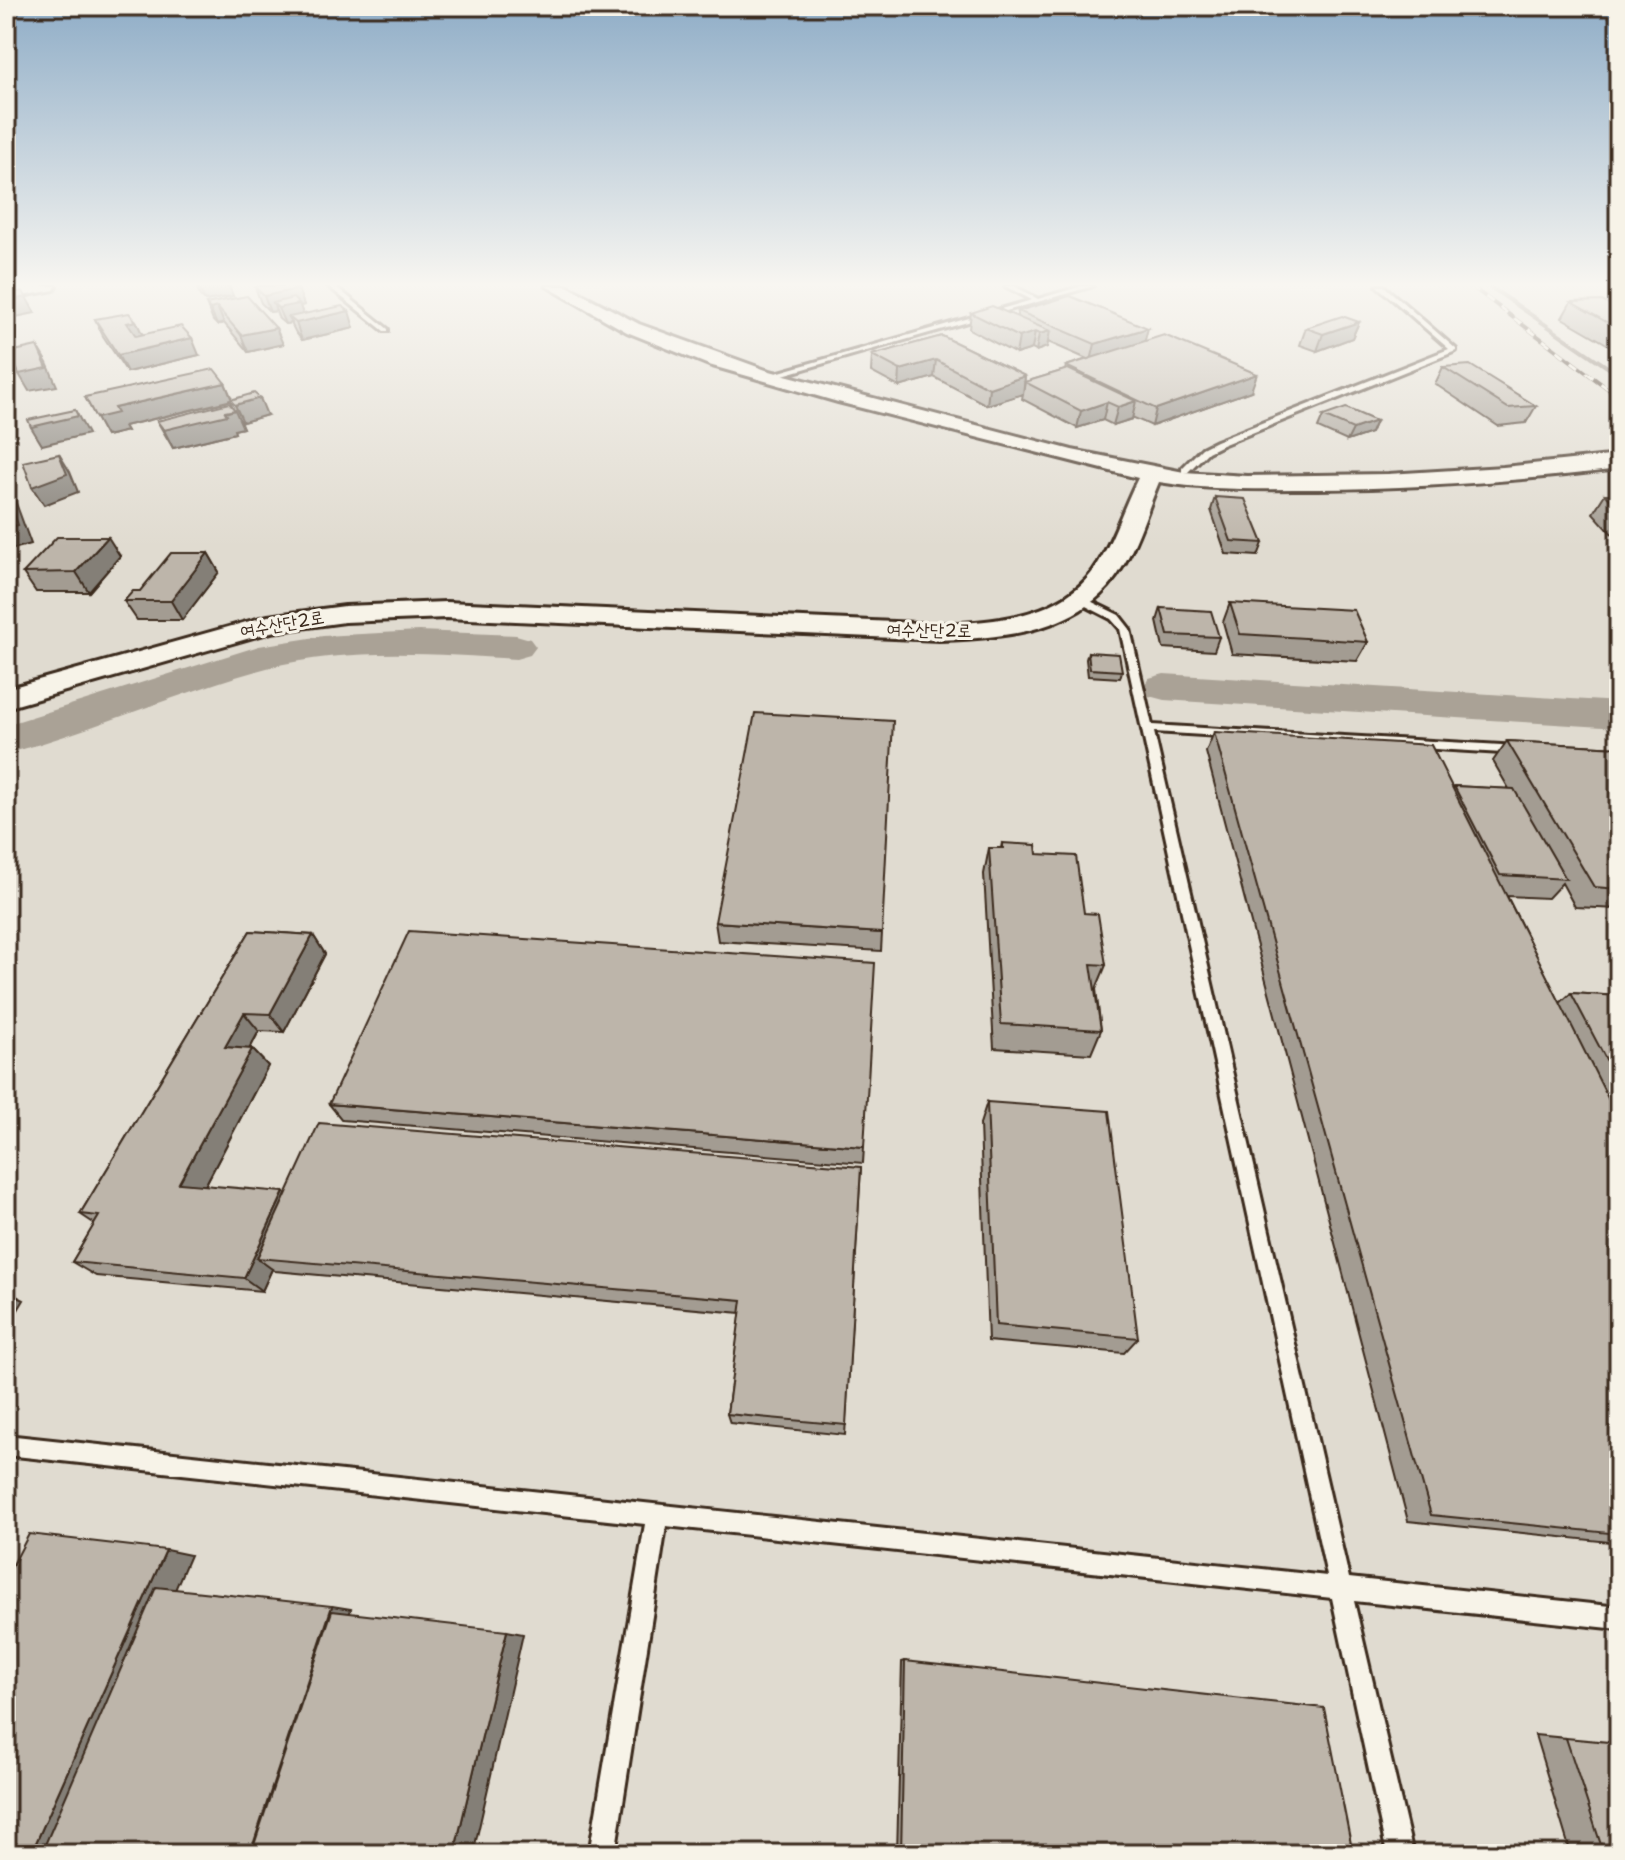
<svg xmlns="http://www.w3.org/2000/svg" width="1625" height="1860" viewBox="0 0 1625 1860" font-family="'Shantell Sans','Poor Story',sans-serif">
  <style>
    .built { fill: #e0dbd0 }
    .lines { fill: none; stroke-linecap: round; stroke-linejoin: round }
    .stream { stroke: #7e7266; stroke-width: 4 }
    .river { fill: #aaa296; fill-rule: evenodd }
    .service-casing { stroke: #3b2a1e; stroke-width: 6 }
    .tertiary-casing { stroke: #3b2a1e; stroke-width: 6 }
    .service { fill: #f7f3e8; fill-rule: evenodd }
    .tertiary { fill: #f7f3e8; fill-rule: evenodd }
    .rail-casing { stroke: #3b2a1e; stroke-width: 4 }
    .rail { stroke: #f7f3e8; stroke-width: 3; stroke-dasharray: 9; stroke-linecap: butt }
    .wall { fill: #a39c92; stroke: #3b2a1e; stroke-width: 2 }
    .shaded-wall { fill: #847f77; stroke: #3b2a1e; stroke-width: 2 }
    .building { fill: #bdb5aa; stroke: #3b2a1e; stroke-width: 2 }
    .labels { text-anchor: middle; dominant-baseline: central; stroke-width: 6; stroke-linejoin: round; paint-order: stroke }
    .far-street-label { font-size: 18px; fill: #3b2a1e; stroke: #f7f3e8 }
  </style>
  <rect width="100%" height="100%" fill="#efebe0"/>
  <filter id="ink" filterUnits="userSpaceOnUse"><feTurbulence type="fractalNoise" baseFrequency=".0125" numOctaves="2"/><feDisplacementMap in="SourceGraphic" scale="16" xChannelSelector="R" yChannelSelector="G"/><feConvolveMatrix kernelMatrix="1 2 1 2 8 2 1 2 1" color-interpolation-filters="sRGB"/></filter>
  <g filter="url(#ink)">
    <path class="built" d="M6,286H1619V1854H6Z"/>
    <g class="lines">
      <path class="stream" d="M1489,286L1619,375"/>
      <path class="river" d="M419,631L516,635L530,639L536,647L530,655L516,659C435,654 346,647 267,668C179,692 94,730 6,754V725L259,646L323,636Z
        M1164,674L1619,702V728L1164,700L1149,696L1143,687L1149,678Z"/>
      <defs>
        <path id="service" d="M328,286H335L388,329V331H384Z
          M1005,286H1014L1038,299L1082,286H1093L769,379L762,377L1032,300Z
          M1377,286H1384L1456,349V351L1222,445L1208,452L1188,472H1182V468L1202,448L1216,441L1449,349Z
          M1080,596L1119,615L1130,629L1152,725L1519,746L1525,750L1519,754L1154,732L1349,1578L1619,1607V1629L1354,1601L1413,1854H1387L1332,1598L666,1526L615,1854H589L645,1524L6,1455V1435L1327,1576L1120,629L1111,619L1076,601L1075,599Z"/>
        <path id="tertiary" d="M19,286H56L54,290L6,299V289Z
          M546,286H567L639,324L766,370L1072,450L1184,472L1247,476L1388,474L1503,467L1619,455V469C1519,481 1419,488 1318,489C1265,489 1212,491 1159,482C1147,510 1139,540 1123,566C1086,631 1007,638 939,640L446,618L345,622L271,632L6,708V689L268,616L345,606L446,602L939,624C996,622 1067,617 1099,562C1115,536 1124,505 1138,478L838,402L709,365L627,332Z"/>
      </defs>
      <use href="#service" class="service-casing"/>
      <use href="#tertiary" class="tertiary-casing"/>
      <use href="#service" class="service"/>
      <use href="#tertiary" class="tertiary"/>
      <defs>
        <path id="rail" d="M1471,286L1619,397"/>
      </defs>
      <use href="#rail" class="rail-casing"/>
      <use href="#rail" class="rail"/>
    </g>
    <path class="wall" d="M196,286H229L233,296L205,301L200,296Z
      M255,287L298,289L304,305L300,306L303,314L354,328L302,340L296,333L291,323L285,324L279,319L276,311L270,312L261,303Z
      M247,296L283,344L248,352L224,323L217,325L213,321L206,304Z
      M1571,302L1619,309V351L1562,318Z
      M1018,311L1144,342L1251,391L1152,426L1132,417V419L1113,425L1103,420L1077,428L1022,399L1025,382L1065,370L1066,366L1087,359L1048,342L1047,347L1036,351L1032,349L1016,354L969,329L971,313L1017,317Z
      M95,319L136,321L142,334L199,355L127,372L103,336Z
      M1359,322L1352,338L1317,351L1300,345L1306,328Z
      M942,336L1025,376L1023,394L987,405L934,377L899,387L871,372L872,355Z
      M1443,367L1536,406L1526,423L1498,426L1435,384Z
      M225,383L232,399L267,415L243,422L239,419L243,428L234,430L235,433L173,448L157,421L233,408L230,401L124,426L127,431L106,436L85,397Z
      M1323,416L1376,421L1371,433L1347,441L1318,428Z
      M1605,494L1619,495V542L1593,513Z
      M1215,497L1263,543L1258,556L1226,554L1211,510Z
      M208,553L219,572L182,620H137L124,601L140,591Z
      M120,556L89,592H36L23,573Z
      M1230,603L1368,642L1357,661L1232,654L1223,622Z
      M1161,608L1219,637L1214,651L1163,648L1157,621Z
      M1088,652L1122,671L1120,678L1088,676L1086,659Z
      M1214,732L1453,788L1454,786L1509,789L1493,761L1507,741L1619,747V909L1575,907L1562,883L1548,898L1507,896L1560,1003L1571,993L1619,996V1543L1408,1521L1206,752Z
      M1002,843L1037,854L1084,913L1106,965L1096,989L1101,1030L1091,1054L994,1048L984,874L989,848H1001Z
      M715,922L882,933L881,951L718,941Z
      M250,931L313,935L325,954L284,1032L259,1031L250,1049H252L268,1066L205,1186L286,1195L861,1167L845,1435L730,1423L727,1414L741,1313L275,1271L272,1269L262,1291L96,1276L72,1262L95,1224L80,1214Z
      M987,1102L1138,1338L1124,1353L988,1341L980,1124Z
      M329,1104L864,1147L863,1163L342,1120Z
      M905,1661L1353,1854H897L902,1662Z
      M1535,1735L1566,1738L1619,1854H1571Z"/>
    <path class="shaded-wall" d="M198,286H229L233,296L205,301Z
      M298,289L304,305L300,306L305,320L289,317L292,323L285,324L278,308L273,303L276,311L270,312L264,296Z
      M26,297L35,313L6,319V301Z
      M217,307L224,323L217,325L210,309Z
      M349,311L354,328L302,340L296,323Z
      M136,321L144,338L135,340L127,323Z
      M1359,322L1352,338L1317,351L1323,334Z
      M276,328L283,344L248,352L241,335Z
      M1148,328L1144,344L1091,361L1095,344Z
      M1050,331L1047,347L1036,351L1039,334Z
      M1035,332L1032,349L1016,354L1019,337Z
      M192,338L199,355L127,372L118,355Z
      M37,346L47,363L57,386L29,391L19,374Z
      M936,360L934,377L899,387L900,370Z
      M1257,374L1251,391L1152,426L1156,409Z
      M1025,376L1023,394L987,405L989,388Z
      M225,383L232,400L124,426L127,431L106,436L96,418L114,408Z
      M260,398L267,415L243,422L235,405Z
      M1136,401L1132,419L1113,425L1118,407Z
      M1107,402L1103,420L1077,428L1081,411Z
      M75,410L88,434L42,445L31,427Z
      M235,410L243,428L234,430L235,433L173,448L164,430Z
      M1376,421L1371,433L1347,441L1353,429Z
      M59,454L70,472L78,492L44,505L32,487Z
      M6,484L13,495L31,544L6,551Z
      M108,537L120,556L89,592L76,572Z
      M208,553L219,572L182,620L171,601Z
      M313,935L325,954L284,1032L270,1014Z
      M244,1013L259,1031L241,1064L225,1047Z
      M252,1049L268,1066L198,1199L179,1183Z
      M284,1192L300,1207L257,1258L272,1269L262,1291L244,1278Z
      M6,1291L24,1300L6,1330Z
      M166,1550L190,1555L62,1854H31Z
      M332,1606L351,1609L272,1854H250Z
      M507,1631L523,1634L473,1854H454Z"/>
    <path class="building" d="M259,286H295L298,289L264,296L255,287Z
      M23,291L26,297L6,301V294Z
      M247,296L276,328L241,335L217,307L210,309L206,304Z
      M1070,296L1148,328L1095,344L1018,311Z
      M293,298L299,304L278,308L273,303Z
      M1602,301L1619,310V329L1571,302Z
      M342,306L349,311L296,323L289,317Z
      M992,306L1050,331L1039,334L1035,332L1019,337L971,313Z
      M129,313L136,321L127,323L136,336L181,326L192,338L118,355L95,319Z
      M1342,316L1359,322L1323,334L1306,328Z
      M1164,335L1257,374L1156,409L1066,366Z
      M942,336L1025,376L989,388L936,360L900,370L872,355Z
      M37,346L47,368L19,374L10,352Z
      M1470,365L1536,406L1508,408L1443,367Z
      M214,369L225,383L114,408L117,413L96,418L85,397Z
      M1068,369L1136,401L1118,407L1107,402L1081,411L1025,382Z
      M254,393L260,398L235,405L230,400Z
      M229,403L235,410L225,412L227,415L164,430L157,421Z
      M1346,408L1376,421L1353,429L1323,416Z
      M75,410L78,416L31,427L28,420Z
      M59,454L67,474L32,487L23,462Z
      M6,490L12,507L6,508Z
      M1605,494L1619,495V509Z
      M1215,497L1245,499L1263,543L1231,541Z
      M13,510L18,525L6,528V511Z
      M57,537H108L76,572L23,573Z
      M171,553H208L171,601H124L133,591H140Z
      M1230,603L1354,610L1368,642L1240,634Z
      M1161,608L1211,611L1219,637L1168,635Z
      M1088,652L1119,654L1122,671L1090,669Z
      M755,713L893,721L882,933L715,922Z
      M1214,732L1431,745L1619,1120V1534L1431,1515Z
      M1507,741L1619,747V889L1594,887Z
      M1454,786L1514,789L1566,879L1500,875Z
      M1002,843L1036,845L1037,854L1076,856L1084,913L1098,914L1106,965L1091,964L1101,1030L1001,1024L989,848H1003Z
      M250,931L313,935L270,1014L244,1013L225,1047L252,1049L179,1183L284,1192L244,1278L72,1262L99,1216L80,1214Z
      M409,931L875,963L864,1147L329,1104Z
      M1571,993L1619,996V1084Z
      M987,1102L1109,1111L1138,1338L996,1325Z
      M319,1123L861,1167L846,1425L727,1414L742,1300L257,1258Z
      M29,1534L166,1550L31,1854H6V1578Z
      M156,1587L332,1606L250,1854H41Z
      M332,1611L507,1631L454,1854H251Z
      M905,1661L1324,1708L1353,1854H901Z
      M1566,1738L1619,1743V1854H1604Z"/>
  </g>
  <linearGradient id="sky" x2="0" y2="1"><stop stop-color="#8fadc7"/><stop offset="0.52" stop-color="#f8f6f1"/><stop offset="1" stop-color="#f8f6f1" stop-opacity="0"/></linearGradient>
  <rect width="1625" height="547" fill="url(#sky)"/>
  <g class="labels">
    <g class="far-street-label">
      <text transform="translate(282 624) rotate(-10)">여수산단2로</text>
      <text transform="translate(929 630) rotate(1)">여수산단2로</text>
    </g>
  </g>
  <rect width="1625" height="1860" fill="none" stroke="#f7f3e8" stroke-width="32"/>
  <rect x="16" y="16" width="1593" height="1828" fill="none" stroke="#3b2a1e" stroke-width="3" filter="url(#ink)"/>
</svg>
